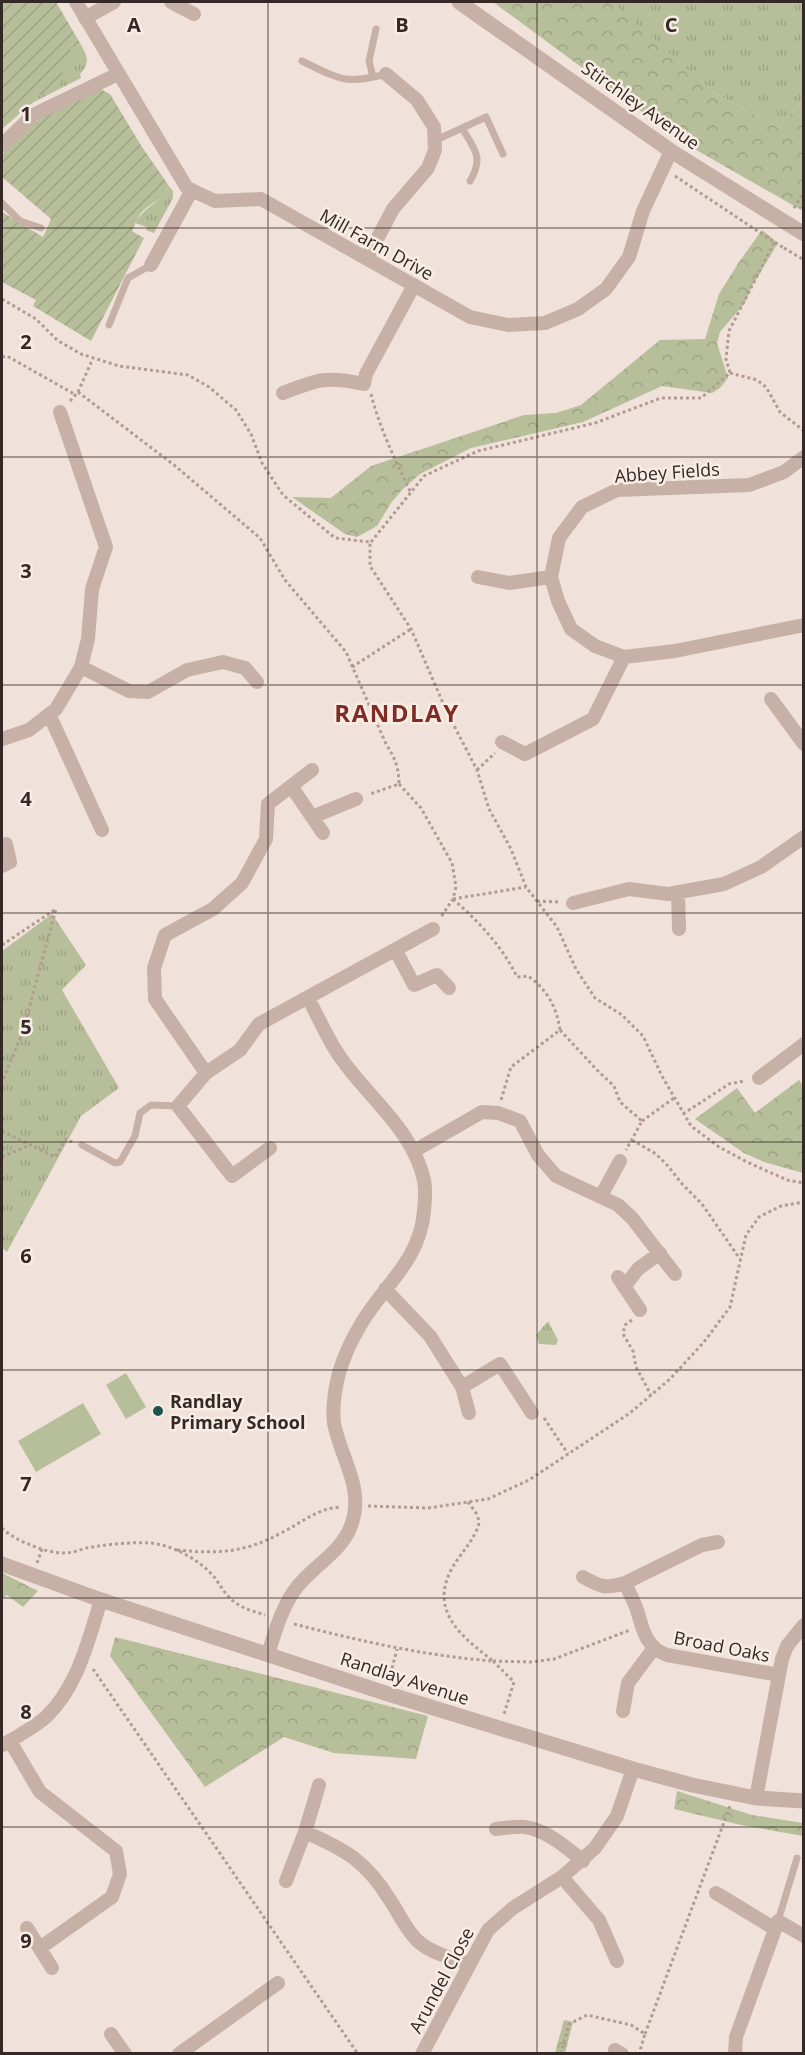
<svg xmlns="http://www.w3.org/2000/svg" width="805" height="2055" viewBox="0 0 805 2055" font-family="'Open Sans',sans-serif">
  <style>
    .grass { fill: url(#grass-tufts) }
    .forest { fill: url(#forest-crowns) }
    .garden { fill: url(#garden-furrows) }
    .pitch { fill: #b7be9a }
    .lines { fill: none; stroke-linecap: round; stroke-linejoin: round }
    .path { stroke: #b39b91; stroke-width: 3; stroke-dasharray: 3 3; stroke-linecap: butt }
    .service { stroke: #c7b1a6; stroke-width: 7 }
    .minor { stroke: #c7b1a6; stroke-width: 14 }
    .tertiary { stroke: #c7b1a6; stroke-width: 15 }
    .path-bridge { stroke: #b39b91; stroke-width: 3; stroke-dasharray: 3 3; stroke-linecap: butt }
    .grid { fill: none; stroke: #342927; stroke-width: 1.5; stroke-opacity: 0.55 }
    .poi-dot { fill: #1e534f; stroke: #f8ede5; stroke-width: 2 }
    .labels { text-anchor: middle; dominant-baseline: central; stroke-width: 5; stroke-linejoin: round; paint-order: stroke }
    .street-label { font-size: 18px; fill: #342927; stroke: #f8ede5 }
    .poi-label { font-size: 18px; font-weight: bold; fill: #342927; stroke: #f8ede5; text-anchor: start }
    .district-label { font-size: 24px; font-weight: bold; letter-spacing: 1.5px; fill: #7f2d24; stroke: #f8ede5 }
    .grid-label { font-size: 20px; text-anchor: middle; font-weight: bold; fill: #342927; stroke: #f8ede5; stroke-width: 5; stroke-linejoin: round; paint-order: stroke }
  </style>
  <defs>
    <pattern id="grass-tufts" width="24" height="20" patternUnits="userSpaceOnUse" patternTransform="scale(1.5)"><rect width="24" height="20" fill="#b7be9a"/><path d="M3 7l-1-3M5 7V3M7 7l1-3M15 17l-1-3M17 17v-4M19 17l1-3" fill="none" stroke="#9ea385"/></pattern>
    <pattern id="forest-crowns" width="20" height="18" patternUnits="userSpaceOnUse" patternTransform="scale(1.5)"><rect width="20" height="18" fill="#b7be9a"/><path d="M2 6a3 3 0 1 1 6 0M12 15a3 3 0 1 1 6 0" fill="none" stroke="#9ea385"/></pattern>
    <pattern id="garden-furrows" width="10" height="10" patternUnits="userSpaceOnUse" patternTransform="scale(1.5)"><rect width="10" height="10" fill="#b7be9a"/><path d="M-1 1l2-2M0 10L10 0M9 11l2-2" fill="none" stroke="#9ea385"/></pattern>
  </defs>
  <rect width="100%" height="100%" fill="#f0e2da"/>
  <path class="grass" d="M611,2H803V100L779,128L713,92Z
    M80,43C87,56 91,62 80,74L81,78L32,103L33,98L62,71L58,64L70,49Z
    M169,186L173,191V198L154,233L146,230L147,227L135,223C146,205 159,204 169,186Z
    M52,914L86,965L62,990L119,1088L81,1116L7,1252L2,1248V951Z
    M548,1321L558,1340L556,1345L539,1344L536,1335Z"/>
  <path class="forest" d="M493,2H612L713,92L779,128L803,100V211L684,143Z
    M762,230L778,243L752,286L745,303L720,332L717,343L728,378L720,388L712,393L662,386L583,422L471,448L420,474L403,489L391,503L377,526L357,537L345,534L292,497L331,498L371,466L524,415L556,413L581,405L660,340L705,339L719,294L739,262Z
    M799,1080L804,1087L803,1173L764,1162L744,1153L695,1119L737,1088L755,1113Z
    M2,1573L38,1591L23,1607L7,1595L2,1599Z
    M115,1637L428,1716L416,1759L334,1753L284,1737L205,1787L110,1656Z
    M677,1791L752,1815L803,1823V1836L741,1825L674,1809Z
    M564,2020L573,2022L565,2053H555Z"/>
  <path class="garden" d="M2,2H56L80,43L70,49L72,57L59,64L64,76L58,86L34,98L32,103L2,129Z
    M99,88L110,94L142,147L169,186C160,201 157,199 144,210C138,215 135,224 132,231L144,238L91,341L33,306L36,300L2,282V212L43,237L51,219L2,177C2,170 0,160 3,154C17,125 71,103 99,88Z"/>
  <path class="pitch" d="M126,1373L146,1407L126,1419L106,1385Z
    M83,1403L101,1434L36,1472L18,1441Z"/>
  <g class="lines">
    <path class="path" d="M675,176L765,236
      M794,208L804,192
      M784,248L804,260
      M2,299L36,319L57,340L81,354L119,366L188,375L209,387L236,410L251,434L262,463L283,495L335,538L370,542V566L411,629L446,710L477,770L489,809L511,849L526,887L557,927L576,969L595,998L622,1015L643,1036L662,1076L691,1126L719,1147L747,1162L787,1180L804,1183
      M2,357L7,356L76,395
      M730,373L757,380L766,387L780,412L804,431
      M78,392L93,358
      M371,394C380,429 395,460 411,493
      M70,401L78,392L174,465L260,538L285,580L346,652L386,744C395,758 399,768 399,784L370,794
      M371,542L424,476L478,451L595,423L661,398H701L730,373L726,359L729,331L775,241
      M352,667L411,629
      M477,770L495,753
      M399,784L421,808L452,863L456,887L453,899L441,917
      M453,899C479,922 502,946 517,977L528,976C547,989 557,1008 560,1030L511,1067L501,1100
      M453,899L526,887
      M537,901L559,902
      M2,945L56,909L22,1034L2,1082
      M560,1030L597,1070L614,1086L620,1102L642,1121L626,1150
      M683,1114L729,1084L744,1081
      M642,1121L674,1098
      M2,1131L55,1157L66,1139L72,1142
      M632,1140L656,1154L668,1166L683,1185L702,1204L740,1259
      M2,1157L30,1145
      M632,1320L625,1325L623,1334L633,1351L636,1367L651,1395
      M544,1418L568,1454
      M368,1506L428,1508L488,1499L529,1480L630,1413L670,1379L704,1342L730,1307L746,1235L759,1217L781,1206L804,1202
      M2,1528C13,1540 48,1554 65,1553C74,1553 83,1548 92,1547C111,1544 132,1542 151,1543C175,1546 200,1560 215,1578C222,1588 228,1599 239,1605C247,1610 256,1612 265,1615
      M177,1550C216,1554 245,1553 281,1533C303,1522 316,1509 340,1507
      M37,1563L42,1549
      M294,1624C360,1641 426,1656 493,1661C464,1638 429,1613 451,1570C457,1559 465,1550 472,1539C475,1533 481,1525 478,1518C477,1512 471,1507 468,1502
      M493,1661L532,1662L554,1659L630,1630
      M493,1661L514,1682L504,1714
      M93,1669L358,2054
      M389,1680L397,1649
      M645,2034L730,1806
      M561,2054L569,2024L587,2015L631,2025L645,2034L639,2054"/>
    <path class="service" d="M302,61C339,79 345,85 386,74
      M373,77L369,61L376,29
      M462,128C475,150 484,157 470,181
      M434,141L486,117L503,154
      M2,203L20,221L41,228
      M109,325L128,278L151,265
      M82,1145L115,1163L120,1162L135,1136L140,1113L151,1105L178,1106
      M778,1921L797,1858"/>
    <path class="minor" d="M76,2L187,188L215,201L261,199L470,317L508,325L545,323L578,309L606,289L629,257L643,211L671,151
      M171,2L194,14
      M85,18L114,2
      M2,145L33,115L118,74
      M367,258L393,209L428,168L435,150L434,127L417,100L386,74
      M151,265L192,190
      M283,393C318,379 327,376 364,384L366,374L414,285
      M804,457L784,472L749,485L617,490L582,507L559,538L551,577L558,601L571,629L595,646L624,657L675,651L804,625
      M478,577L509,583L551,577
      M81,667L129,691L148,692L187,670L223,662L245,668L257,682
      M771,699L804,744
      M49,714L102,830
      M2,739L29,730L56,709L81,667L88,639L92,589L106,547L60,412
      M502,742L525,754L593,719L624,657
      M291,786L323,833
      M312,817L356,799
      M2,866L10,862L6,844
      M678,892L679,929
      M573,903L629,889L668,894L724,884L761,867L804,837
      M396,951L414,985L437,975L449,988
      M206,1073L155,999L154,968L165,935L213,909L242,883L266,839L268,804L312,770
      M759,1078L804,1044
      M270,1148L232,1176L178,1106L206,1073L240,1050L259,1024L433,929
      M414,1151L482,1112L498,1113L520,1121L538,1155L556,1176L618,1205L632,1218L675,1274
      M601,1196L620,1161
      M618,1277L640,1310
      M624,1287L638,1269L660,1253
      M385,1289L430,1336L462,1387L469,1413
      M462,1387L500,1364L532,1413
      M718,1542L702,1545L625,1583C629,1592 634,1601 637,1610C643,1629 645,1647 667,1655L779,1675
      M583,1577C601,1587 605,1589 625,1583
      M268,1654C275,1632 281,1610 294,1591C311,1566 342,1554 352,1523C364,1486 340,1457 334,1423C332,1407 335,1389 339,1373C344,1356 352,1339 361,1324C385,1284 420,1260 424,1211C425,1201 426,1189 424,1180C413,1131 371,1100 343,1061C329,1043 319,1018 308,998
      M623,1711L628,1683L654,1648
      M10,1741L40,1792L116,1851L120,1874L112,1897L40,1948
      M3,1745C18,1736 33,1728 46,1717C78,1686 88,1641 101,1600
      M756,1798L782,1659L787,1646L804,1625
      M496,1829C505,1828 516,1826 525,1827C547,1830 567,1848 583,1861
      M305,1832L319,1785
      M562,1877L599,1920L617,1961
      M286,1881L305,1832C346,1850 366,1861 390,1900C399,1913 407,1932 419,1942C433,1954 452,1958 470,1964
      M716,1893L775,1929
      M27,1928L52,1968
      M111,2034L125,2054
      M615,2050L622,2054
      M179,2054L278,1983
      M422,2054L488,1930L513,1908L562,1877L595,1848L617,1816L633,1769
      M735,2054L736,2037L778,1921L804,1936"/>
    <path class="tertiary" d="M459,2L671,151L804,234
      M2,1564L101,1600L385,1693L633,1769L692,1785L756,1798L804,1801"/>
    <path class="path-bridge" d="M765,236L784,248"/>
  </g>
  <path class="grid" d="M268,2V2054M537,2V2054M2,228H804M2,457H804M2,685H804M2,913H804M2,1142H804M2,1370H804M2,1598H804M2,1827H804"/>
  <circle class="poi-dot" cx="158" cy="1411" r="6"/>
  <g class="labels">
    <g class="street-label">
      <text transform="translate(641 105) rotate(35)">Stirchley Avenue</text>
      <text transform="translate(377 244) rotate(29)">Mill Farm Drive</text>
      <text transform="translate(667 472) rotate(-4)">Abbey Fields</text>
      <text transform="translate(722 1646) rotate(11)">Broad Oaks</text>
      <text transform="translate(405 1678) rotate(18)">Randlay Avenue</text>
      <text transform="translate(441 1980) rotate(-62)">Arundel Close</text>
    </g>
    <g class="poi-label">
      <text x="170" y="1401">Randlay<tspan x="170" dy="21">Primary School</tspan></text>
    </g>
    <g class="district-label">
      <text x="397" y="712">RANDLAY</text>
    </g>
  </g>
  <g class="grid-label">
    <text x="134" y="32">A</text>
    <text x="402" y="32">B</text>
    <text x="671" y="32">C</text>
    <text x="26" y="121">1</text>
    <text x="26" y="349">2</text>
    <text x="26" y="578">3</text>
    <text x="26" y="806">4</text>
    <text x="26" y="1034">5</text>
    <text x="26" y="1263">6</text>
    <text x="26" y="1491">7</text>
    <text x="26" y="1719">8</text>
    <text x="26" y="1948">9</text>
  </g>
  <rect width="805" height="2055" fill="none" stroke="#342927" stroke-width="6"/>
</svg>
